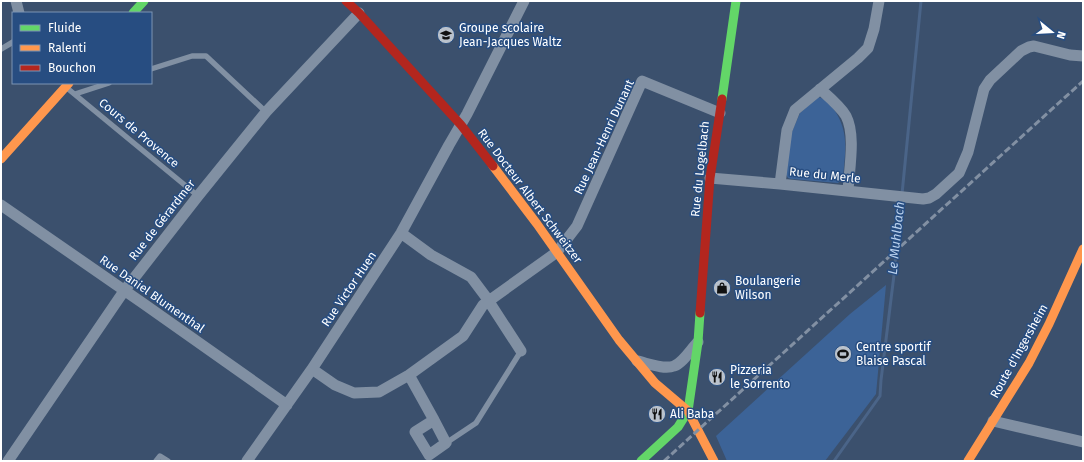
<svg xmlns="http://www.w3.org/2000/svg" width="1084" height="462" viewBox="0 0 1084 462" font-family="'Fira Sans',sans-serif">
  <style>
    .green { fill: #3c6397 }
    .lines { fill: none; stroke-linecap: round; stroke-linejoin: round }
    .stream { stroke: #4a6488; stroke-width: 3 }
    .lane { stroke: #8190a3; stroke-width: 5.5 }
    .street { stroke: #8190a3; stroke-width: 11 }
    .fast { stroke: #63d668; stroke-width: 9 }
    .slow { stroke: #ff974d; stroke-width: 9 }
    .jam { stroke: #b3261e; stroke-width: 9 }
    .rail { stroke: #8290a3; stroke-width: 3; stroke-dasharray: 7 3; stroke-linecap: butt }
    .labels { text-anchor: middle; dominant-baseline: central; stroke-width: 3; stroke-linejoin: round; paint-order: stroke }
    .poi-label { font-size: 12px; fill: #fff; stroke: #274d81; text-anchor: start }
    .street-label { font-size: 12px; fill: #fff; stroke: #274d81 }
    .water-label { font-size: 13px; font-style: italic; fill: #bad1ee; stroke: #274d81 }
  </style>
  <rect width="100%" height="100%" fill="#3b506d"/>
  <path class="green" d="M818,97C826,99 829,102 833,108C850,132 845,151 843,178L838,183L791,179L788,178L785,173L791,134L800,113Z
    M886,285L876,394L825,461H727L716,436L850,314Z"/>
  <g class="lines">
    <path class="stream" d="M902,194L921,1
      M834,461L880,396L881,380L894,275L901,200"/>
    <path class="lane" d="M1,49L13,42
      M151,69L192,56H206L266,112
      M67,88L198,196
      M75,94L109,83
      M446,443L476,423L521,351
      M156,461L160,456L168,461"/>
    <path class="street" d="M16,1L19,13
      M820,89C829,97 840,106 846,116C856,135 849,170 848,191
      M710,178L780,184L923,199L929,198L936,194L959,173L968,152L984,89L990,80L1021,51L1029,47L1034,46L1070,55L1083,56
      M780,184L787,130L795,110L858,58L868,48L874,29L879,1
      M1,205L144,304L287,405
      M401,233L431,255L471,277L486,297L521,351
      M637,361C647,363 664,370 674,366C683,363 691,349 698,342
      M312,369L335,385L354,393L379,392L409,375L463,336L483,305L557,252L577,226L642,81L720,113
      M409,375L434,420
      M434,420L446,443L429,455L415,432Z
      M993,421L1083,442
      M8,461L124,291L198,196L266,112L359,13
      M247,461L312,369L401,233L449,145L467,114L524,1"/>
    <path class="fast" d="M133,13L144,1
      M722,99L736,1
      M641,461L678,427L688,411L698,342L700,313"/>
    <path class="slow" d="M1,159L69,83
      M493,166L537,224L619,340L655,383L688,411L714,461
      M968,461L1029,363L1049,324L1083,249"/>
    <path class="jam" d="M346,1L359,13L461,125L493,166
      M700,313L710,178L722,99"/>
    <path class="rail" d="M664,461L1083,81"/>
  </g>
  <defs>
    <symbol id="school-disc" viewBox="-11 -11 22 22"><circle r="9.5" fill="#bac2cc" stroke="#274d81"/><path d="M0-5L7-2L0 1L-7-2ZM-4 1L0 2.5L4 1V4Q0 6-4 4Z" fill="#111"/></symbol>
    <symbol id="shop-disc" viewBox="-11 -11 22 22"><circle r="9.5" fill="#bac2cc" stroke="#274d81"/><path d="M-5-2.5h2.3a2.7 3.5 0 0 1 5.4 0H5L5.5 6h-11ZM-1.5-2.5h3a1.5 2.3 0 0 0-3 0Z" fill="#111"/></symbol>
    <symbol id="stadium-disc" viewBox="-11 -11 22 22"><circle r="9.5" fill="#bac2cc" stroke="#274d81"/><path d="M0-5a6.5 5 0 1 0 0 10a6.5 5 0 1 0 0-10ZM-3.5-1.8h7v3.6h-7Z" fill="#111"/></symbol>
    <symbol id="restaurant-disc" viewBox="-11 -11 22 22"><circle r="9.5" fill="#bac2cc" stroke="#274d81"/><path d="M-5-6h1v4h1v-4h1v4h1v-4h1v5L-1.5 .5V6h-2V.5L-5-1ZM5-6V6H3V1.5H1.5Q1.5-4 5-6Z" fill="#111"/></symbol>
  </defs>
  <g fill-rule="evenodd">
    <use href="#school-disc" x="436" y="25" width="20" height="20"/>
    <use href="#shop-disc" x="712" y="278" width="20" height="20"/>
    <use href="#stadium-disc" x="833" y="344" width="20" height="20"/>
    <use href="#restaurant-disc" x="707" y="367" width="20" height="20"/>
    <use href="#restaurant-disc" x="647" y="404" width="20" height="20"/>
  </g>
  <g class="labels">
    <g class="poi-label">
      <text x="459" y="28">Groupe scolaire<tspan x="459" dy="14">Jean-Jacques Waltz</tspan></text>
      <text x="735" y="281">Boulangerie<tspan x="735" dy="14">Wilson</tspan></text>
      <text x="856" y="347">Centre sportif<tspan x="856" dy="14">Blaise Pascal</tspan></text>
      <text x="730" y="370">Pizzeria<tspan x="730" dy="14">le Sorrento</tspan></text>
      <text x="670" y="414">Ali Baba</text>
    </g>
    <g class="street-label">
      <text transform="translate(139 133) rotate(40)">Cours de Provence</text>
      <text transform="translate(604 137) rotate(-65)">Rue Jean-Henri Dunant</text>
      <text transform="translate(700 169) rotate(-84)">Rue du Logelbach</text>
      <text transform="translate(825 175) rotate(6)">Rue du Merle</text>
      <text transform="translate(530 196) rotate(53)">Rue Docteur Albert Schweitzer</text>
      <text transform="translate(162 220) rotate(-52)">Rue de Gérardmer</text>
      <text transform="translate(349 289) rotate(-56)">Rue Victor Huen</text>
      <text transform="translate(152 294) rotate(35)">Rue Daniel Blumenthal</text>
      <text transform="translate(1019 351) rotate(-61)">Route d'Ingersheim</text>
    </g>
    <g class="water-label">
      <text transform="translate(896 238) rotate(-84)">Le Muhlbach</text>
    </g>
  </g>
  <rect width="1084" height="462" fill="none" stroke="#ffffff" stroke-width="4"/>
  <rect x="12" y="12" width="140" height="72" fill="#274d81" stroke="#7d94b3"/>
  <rect x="20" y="25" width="20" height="6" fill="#63d668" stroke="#7d94b3"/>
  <text x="48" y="32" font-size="12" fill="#ffffff">Fluide</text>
  <rect x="20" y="45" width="20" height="6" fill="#ff974d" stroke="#7d94b3"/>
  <text x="48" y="52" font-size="12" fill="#ffffff">Ralenti</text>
  <rect x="20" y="65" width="20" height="6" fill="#b3261e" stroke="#7d94b3"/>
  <text x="48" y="72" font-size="12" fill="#ffffff">Bouchon</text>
  <g transform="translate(1052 32) rotate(108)" stroke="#274d81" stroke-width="3" paint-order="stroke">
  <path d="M0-3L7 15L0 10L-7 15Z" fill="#ffffff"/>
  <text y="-6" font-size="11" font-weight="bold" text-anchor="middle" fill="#ffffff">N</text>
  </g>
</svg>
